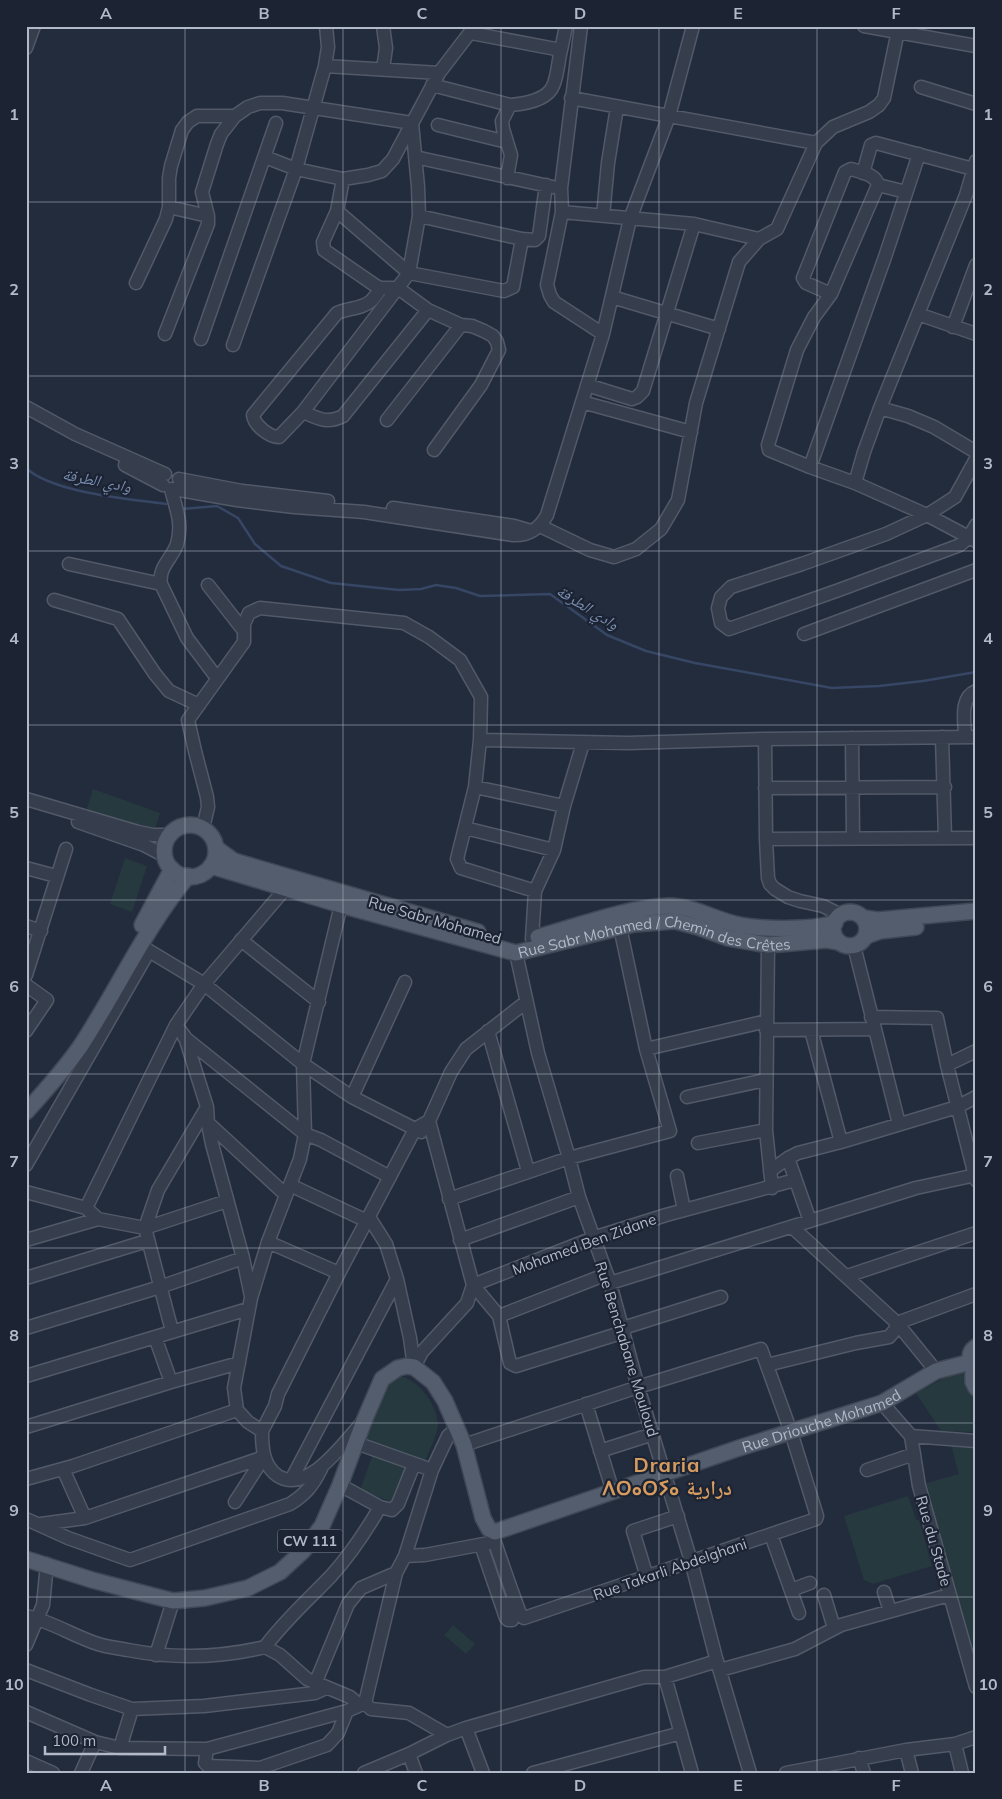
<svg xmlns="http://www.w3.org/2000/svg" width="1002" height="1799" viewBox="0 0 1002 1799" font-family="Mulish,'Noto Naskh Arabic','Noto Sans Tifinagh',sans-serif">
  <style>
    .green { fill: #25393e }
    .lines { fill: none; stroke-linecap: round; stroke-linejoin: round }
    .stream { stroke: #364664; stroke-width: 2.5 }
    .minor-casing { stroke: #525968; stroke-width: 15 }
    .major-casing { stroke: #404756; stroke-width: 18 }
    .minor { stroke: #363e4d; stroke-width: 12 }
    .major { stroke: #545d6d; stroke-width: 15 }
    .grid { fill: none; stroke: #b2b9c8; stroke-width: 1; stroke-opacity: 0.55 }
    .labels { text-anchor: middle; dominant-baseline: central; stroke-width: 4.5; stroke-linejoin: round; paint-order: stroke }
    .shield { fill: #1c2332; stroke: #858c9b; stroke-width: 1 }
    .shield-label { font-size: 14px; font-weight: bold; fill: #b2b9c8 }
    .street-label { font-size: 15px; fill: #b2b9c8; stroke: #1c2332 }
    .water-label { font-size: 16px; font-style: italic; fill: #798eb1; stroke: #1c2332 }
    .district-label { font-size: 20px; font-weight: bold; letter-spacing: 1px; fill: #d69b5f; stroke: #1c2332 }
    .neatline { fill: none; stroke: #b2b9c8; stroke-width: 2 }
    .grid-label { font-size: 16px; text-anchor: middle; font-weight: bold; fill: #b2b9c8 }
  </style>
  <rect width="100%" height="100%" fill="#232c3d"/>
  <path class="green" d="M93,789L160,813L154,832L87,809Z
    M125,858L147,866L132,912L110,904Z
    M961,1369L976,1399V1432L941,1431L916,1393Z
    M400,1376C419,1380 438,1406 438,1426C437,1436 428,1453 425,1462L362,1440C369,1421 378,1379 400,1376Z
    M951,1445H976V1644L971,1646L923,1484L959,1474Z
    M373,1454L408,1467L394,1503L360,1490Z
    M908,1496L916,1520H919L932,1566L873,1584L864,1580L844,1516Z
    M453,1625L475,1644L466,1654L444,1635Z"/>
  <g class="lines">
    <path class="stream" d="M26,468C53,493 130,499 166,504
      M182,509L217,506L238,518L255,544L281,566L331,583L399,590L421,589L436,585L456,588L480,596L550,594L607,635L646,651L695,663L832,688L879,686L923,681L976,672"/>
    <defs>
      <path id="minor" d="M383,26L386,48L383,69
        M581,26L561,188L562,212L694,224L759,239
        M864,26L976,46
        M26,48L34,26
        M561,50L566,26
        M325,66L328,47L326,26
        M432,85L510,105C524,104 547,100 553,86C558,75 558,61 561,50L471,33
        M921,87L976,104
        M571,98L816,143
        M438,125L507,142
        M265,157L296,169L343,179L368,175L382,171L393,159L439,73L475,26
        M415,157L553,187
        M863,173L871,145L876,143L973,169
        M507,178L511,155L503,129L502,121L510,105
        M343,179L337,211L323,242L324,250L376,286L381,288H398L428,310L461,325L472,326L484,331L493,336L497,342L499,350L481,385L434,450
        M878,185L831,294L814,317L797,350L768,445L769,450L810,467L855,483L927,515L955,497L976,459
        M169,207L208,216
        M337,211L409,273L504,291L513,287L522,239
        M562,212L547,285L550,295L554,302L603,334
        M419,216L522,239L535,240L539,236L546,185
        M603,216L608,163L617,107
        M136,283L166,219L169,207V178L171,166L182,130L188,122L197,116H235
        M831,294L806,283L803,278L845,172L851,169C860,172 876,174 878,185L906,192
        M612,297L719,329
        M918,314L976,334
        M953,327L976,265
        M165,334L208,224V216L202,192L217,144L221,134L235,116L248,107L260,103H282L412,123L418,187L419,216L409,273L303,412L279,437C269,437 254,425 253,415L337,313C348,308 362,309 371,301C375,297 378,292 381,288
        M201,339L276,123
        M233,345L296,169L325,66L439,73
        M587,385L632,399L637,397L643,391L694,224
        M582,402L691,432
        M26,407L75,434L165,474
        M880,408L908,416L934,427L976,452
        M303,412C319,419 327,424 343,416L428,310
        M387,420L461,325
        M125,465L163,485
        M810,467L885,257L919,154
        M179,479L242,491L328,501
        M855,483L864,452L880,408L966,195L976,161
        M171,489C176,509 183,523 177,544C172,559 158,567 161,584L187,638L217,678
        M174,489L237,500L294,507L364,512L513,535C528,536 540,528 547,515L603,334L630,219L669,116L693,26
        M393,508L514,526L531,531
        M976,525L969,537L960,545L839,590L729,629L721,623L718,608L721,597L731,587L802,564L886,534L927,515L976,541
        M540,526L590,550L614,557L636,549L661,529L678,500L696,403L739,262L759,239L777,229L816,143L833,127L869,112L879,105L884,98L899,26
        M69,564L161,584
        M208,585L244,631
        M54,600L118,619L155,674L169,691L199,705
        M804,634L976,570
        M942,737L945,838
        M965,737C965,722 959,698 976,691
        M852,738L853,839
        M765,739L766,839L768,878L770,884L775,889L788,897L800,901L823,906L841,915
        M480,740L628,743L765,739L976,737
        M475,787L564,806
        M765,788L945,787
        M26,799L138,832L153,835H169
        M78,822L144,845L165,856
        M203,828L208,807L207,797L195,751L188,720L244,642V624L249,613L260,608L404,623L429,637L460,660L481,697L480,740L475,787L457,859L461,868L535,891
        M465,828L554,850
        M766,839L976,838
        M26,868L56,876
        M341,905L303,1064L305,1134L300,1159L268,1242L251,1298L234,1388L237,1410L248,1422L262,1431C262,1448 263,1466 278,1476C308,1495 344,1442 362,1423
        M26,926L41,931
        M532,939L535,891L554,850L564,806L583,743
        M241,940L319,1002
        M768,945L766,1130L772,1188
        M141,946L204,984L303,1064L352,1097L421,1132
        M854,946L899,1124
        M516,953L538,1053L569,1158L579,1197L610,1283L638,1387L691,1561L716,1658L750,1773
        M26,975L66,849
        M26,985L47,1000L26,1031
        M871,1017L937,1018L947,1065L976,1180
        M176,1025L185,1037L207,1107L208,1124L212,1144L243,1258L251,1296
        M766,1030L874,1029
        M811,1030L841,1142
        M488,1031L528,1171
        M184,1037L305,1134L321,1140L390,1177
        M646,1049L767,1021
        M947,1065L976,1051
        M352,1097L405,982
        M687,1097L765,1080
        M429,1121L473,1285L499,1316L510,1363L516,1366L624,1332
        M207,1122L286,1195
        M698,1143L766,1130
        M788,1158L810,1221
        M26,1165L149,951
        M770,1171L788,1158L798,1153L841,1142L957,1107L976,1097
        M677,1176L684,1210
        M290,1185L367,1221
        M26,1192L86,1208L98,1219L145,1228L227,1201
        M449,1199L569,1158L670,1131L646,1049L620,927
        M86,1208L176,1025L204,984L285,889
        M369,1217L386,1244L397,1279L410,1338L414,1367
        M792,1227L897,1323L936,1371
        M26,1240L98,1219
        M460,1240L579,1197
        M268,1242L339,1273
        M847,1276L976,1233
        M26,1278L147,1241
        M610,1283L916,1188L976,1175
        M499,1316L607,1274
        M897,1323L976,1294
        M26,1328L160,1287L243,1258
        M623,1328L721,1297
        M172,1331L145,1228L158,1190L207,1107
        M155,1337L171,1382
        M767,1365L856,1343L889,1337L895,1330L897,1323
        M414,1367L422,1352L467,1303L473,1285L593,1238L666,1215L795,1180
        M26,1376L248,1309
        M882,1403L911,1436L919,1486L976,1687
        M586,1404L613,1492
        M26,1427L171,1382L239,1363
        M262,1431L275,1406L278,1394L339,1273L415,1129L429,1121L451,1072L466,1049L526,1002
        M911,1436L976,1441
        M356,1443L432,1470
        M464,1445L638,1387L761,1349L791,1432L817,1516L816,1519L524,1618L521,1616C511,1590 502,1563 493,1537L495,1532
        M600,1451L653,1434
        M63,1469L85,1518
        M867,1470L914,1454
        M26,1479L73,1466L237,1410
        M291,1480L397,1279
        M340,1485L380,1507L392,1510L398,1504L414,1464
        M235,1502L264,1457
        M26,1519L68,1538L130,1560L290,1504C306,1494 313,1485 321,1469
        M41,1524L85,1518L264,1457
        M771,1535L799,1613
        M481,1545L506,1618L508,1620H512L513,1616L509,1602
        M405,1556L425,1555L489,1543
        M647,1577L633,1531L678,1516
        M791,1590L810,1583
        M884,1592L890,1611
        M824,1595L834,1628
        M26,1616C51,1621 73,1636 98,1644C107,1647 118,1648 128,1650C174,1659 219,1658 265,1647L280,1655L307,1679L350,1697L357,1703H365L371,1709L409,1713L447,1735
        M26,1645L43,1605L47,1564
        M265,1647C284,1621 309,1599 331,1576C350,1555 366,1531 380,1507
        M156,1655L173,1601
        M26,1670L91,1695L132,1709L204,1706L315,1693L326,1688
        M720,1670L795,1649L841,1625L949,1595
        M665,1677L692,1773
        M315,1684L348,1604L361,1588L396,1573
        M26,1712L95,1742L120,1748L207,1749L347,1711L365,1703L396,1573L405,1556L432,1470L448,1436L456,1429
        M466,1728L483,1773
        M955,1744L962,1773
        M120,1748L132,1709
        M207,1749L205,1763L208,1766L260,1768L327,1745L338,1733L347,1711
        M906,1750L912,1773
        M409,1754L416,1773
        M859,1758L864,1773
        M26,1761L53,1773
        M81,1773L95,1742
        M364,1773L409,1754L447,1735L466,1728L644,1677H665L717,1661
        M533,1773L681,1733
        M786,1773L906,1750L955,1744L976,1737"/>
      <g id="major">
        <circle cx="190" cy="851" r="26"/>
        <path d="M216,848L234,861L478,932"/>
        <path id="s1" d="M211,866L341,905L516,953L634,924L675,921L698,927L728,938L768,945L827,940L839,942"/>
        <circle cx="850" cy="929" r="17"/>
        <path d="M864,918L878,920L976,911"/>
        <path d="M142,925L172,869"/>
        <path d="M866,936L880,931L916,927"/>
        <path d="M538,937C578,926 628,907 669,906C692,906 714,919 735,924C759,930 812,930 835,923"/>
        <path d="M26,1112C45,1091 64,1070 80,1047C117,991 145,928 188,876"/>
        <path d="M976,1347C968,1352 968,1362 976,1368"/>
        <path d="M973,1366V1382L976,1388"/>
        <path id="s2" d="M26,1559L92,1580L173,1601L205,1598L248,1588L280,1572L303,1551L322,1526L340,1485L364,1421L382,1379L398,1368L407,1366L414,1367L433,1382L445,1401L464,1445L483,1518L489,1529L495,1532L739,1448L882,1403L936,1371L971,1362"/>
      </g>
    </defs>
    <use href="#minor" class="minor-casing"/>
    <use href="#major" class="major-casing"/>
    <use href="#minor" class="minor"/>
    <use href="#major" class="major"/>
  </g>
  <path class="grid" d="M185,26V1773M343,26V1773M501,26V1773M659,26V1773M817,26V1773M26,202H976M26,376H976M26,551H976M26,725H976M26,900H976M26,1074H976M26,1248H976M26,1423H976M26,1597H976"/>
  <g class="labels">
    <rect class="shield" x="277.5" y="1529.5" width="65" height="23" rx="4"/>
    <g class="shield-label">
      <text x="310" y="1541">CW 111</text>
    </g>
    <g class="street-label">
      <text transform="translate(435 920) rotate(16)">Rue Sabr Mohamed</text>
      <text stroke="none"><textPath href="#s1" startOffset="459">Rue Sabr Mohamed / Chemin des Crêtes</textPath></text>
      <text transform="translate(584 1244) rotate(-20)">Mohamed Ben Zidane</text>
      <text transform="translate(627 1349) rotate(73)">Rue Benchabane Mouloud</text>
      <text stroke="none"><textPath href="#s2" startOffset="1056">Rue Driouche Mohamed</textPath></text>
      <text transform="translate(934 1541) rotate(74)">Rue du Stade</text>
      <text transform="translate(670 1569) rotate(-19)">Rue Takarli Abdelghani</text>
    </g>
    <g class="water-label">
      <text transform="translate(97 480) rotate(11)">وادي الطرفة</text>
      <text transform="translate(588 607) rotate(32)">وادي الطرفة</text>
    </g>
    <g class="district-label">
      <text x="667" y="1464">Draria<tspan x="667" dy="23">ⴷⵔⴰⵔⵢⴰ درارية</tspan></text>
    </g>
  </g>
  <rect width="1002" height="1799" fill="none" stroke="#1c2332" stroke-width="55"/>
  <path d="M45 1746v8h120v-8" fill="none" stroke="#b2b9c8" stroke-width="2.5"/>
  <text x="52" y="1746" font-size="15" fill="#b2b9c8" stroke="#1c2332" stroke-width="4" paint-order="stroke">100 m</text>
  <rect x="28" y="28" width="946" height="1744" class="neatline"/>
  <g class="grid-label">
    <text x="106" y="19">A</text>
    <text x="264" y="19">B</text>
    <text x="422" y="19">C</text>
    <text x="580" y="19">D</text>
    <text x="738" y="19">E</text>
    <text x="896" y="19">F</text>
    <text x="14" y="120">1</text>
    <text x="988" y="120">1</text>
    <text x="14" y="295">2</text>
    <text x="988" y="295">2</text>
    <text x="14" y="469">3</text>
    <text x="988" y="469">3</text>
    <text x="14" y="644">4</text>
    <text x="988" y="644">4</text>
    <text x="14" y="818">5</text>
    <text x="988" y="818">5</text>
    <text x="14" y="992">6</text>
    <text x="988" y="992">6</text>
    <text x="14" y="1167">7</text>
    <text x="988" y="1167">7</text>
    <text x="14" y="1341">8</text>
    <text x="988" y="1341">8</text>
    <text x="14" y="1516">9</text>
    <text x="988" y="1516">9</text>
    <text x="14" y="1690">10</text>
    <text x="988" y="1690">10</text>
    <text x="106" y="1791">A</text>
    <text x="264" y="1791">B</text>
    <text x="422" y="1791">C</text>
    <text x="580" y="1791">D</text>
    <text x="738" y="1791">E</text>
    <text x="896" y="1791">F</text>
  </g>
</svg>
